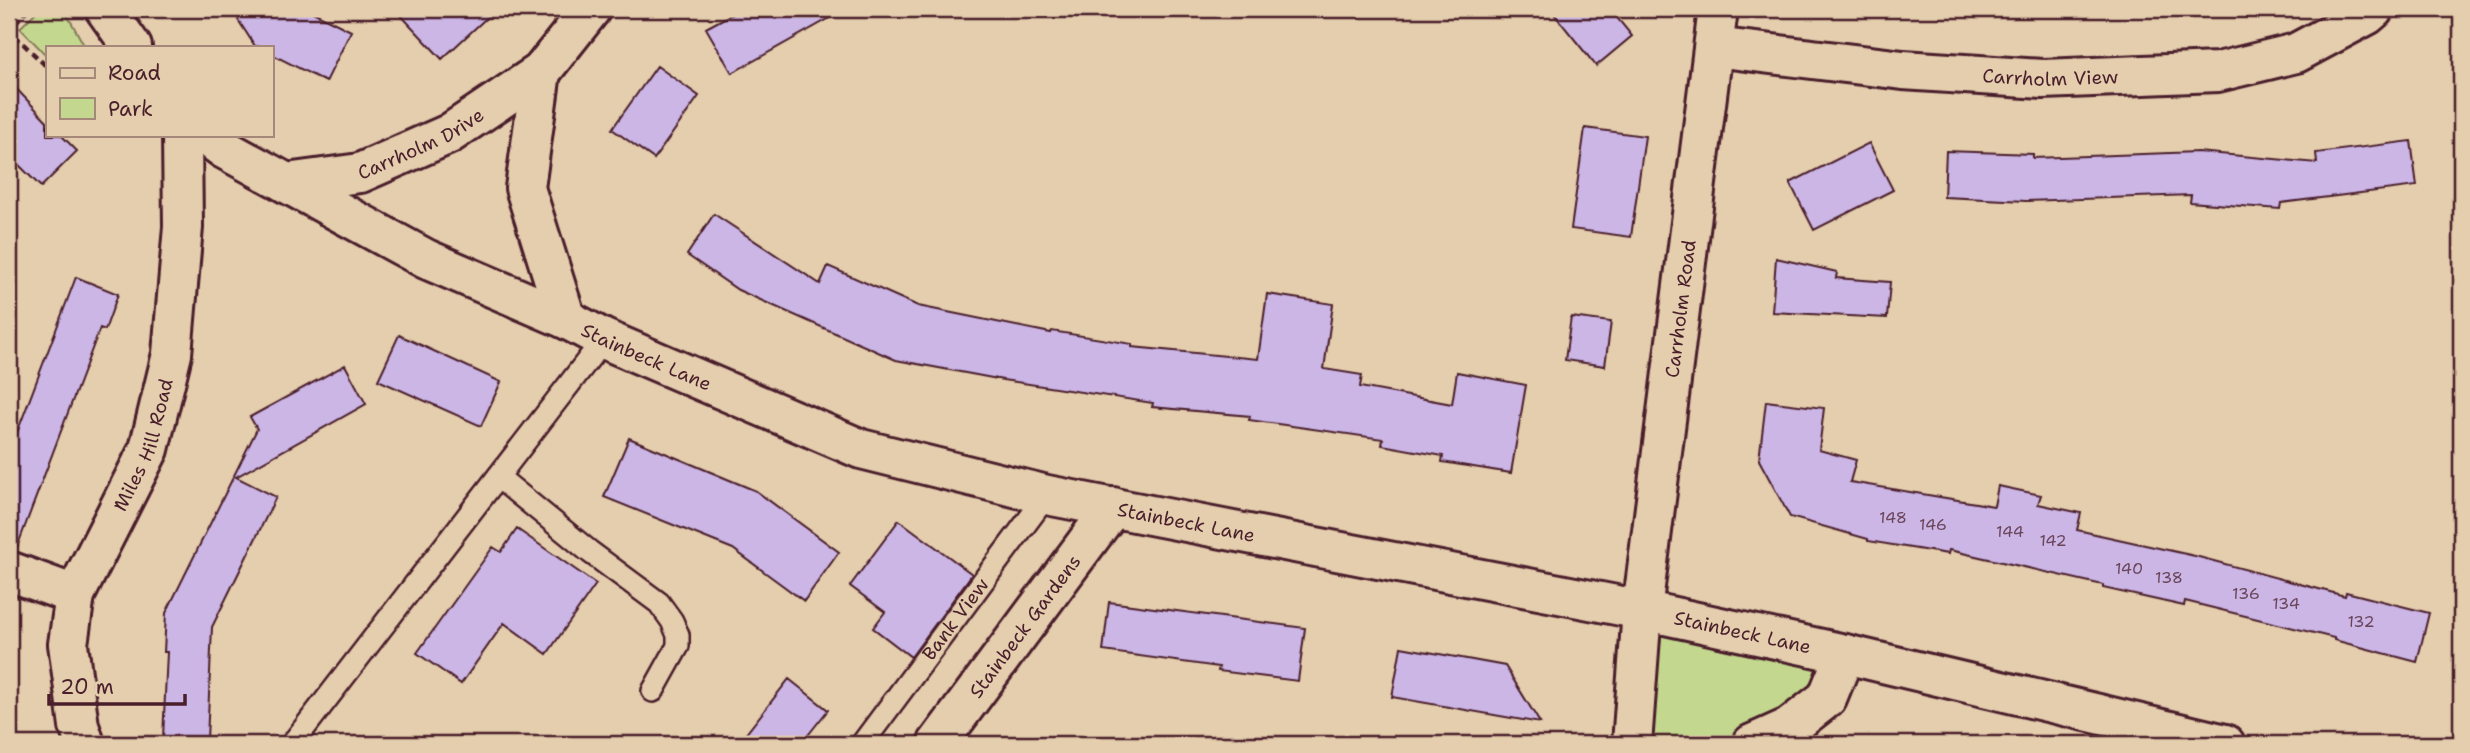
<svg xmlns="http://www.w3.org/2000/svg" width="2470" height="753" viewBox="0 0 2470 753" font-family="'Shantell Sans',sans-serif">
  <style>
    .green { fill: #c3d88e; stroke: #867c5c; stroke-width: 2 }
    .building { fill: #cbb6e6; stroke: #4a1f2b; stroke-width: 2 }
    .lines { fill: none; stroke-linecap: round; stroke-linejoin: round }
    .service-casing { stroke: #4a1f2b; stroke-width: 26 }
    .minor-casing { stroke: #4a1f2b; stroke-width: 44 }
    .tertiary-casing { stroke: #4a1f2b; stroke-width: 44 }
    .path { stroke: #4a1f2b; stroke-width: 4.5; stroke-dasharray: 7 5; stroke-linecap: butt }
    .service { stroke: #e4ceae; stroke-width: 21 }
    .minor { stroke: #e4ceae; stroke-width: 38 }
    .tertiary { stroke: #e4ceae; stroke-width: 38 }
    .labels { text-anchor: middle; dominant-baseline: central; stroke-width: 5; stroke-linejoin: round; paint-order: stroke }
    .number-label { font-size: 16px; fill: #6a455a }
    .street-label { font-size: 19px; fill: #4a1f2b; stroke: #e4ceae }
  </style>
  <rect width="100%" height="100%" fill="#e4ceae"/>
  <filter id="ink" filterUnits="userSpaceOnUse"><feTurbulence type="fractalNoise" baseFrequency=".0143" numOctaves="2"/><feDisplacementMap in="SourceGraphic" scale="14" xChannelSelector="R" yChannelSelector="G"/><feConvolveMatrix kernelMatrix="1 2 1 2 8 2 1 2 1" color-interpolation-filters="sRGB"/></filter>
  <g filter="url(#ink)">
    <path class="green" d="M35,9H64L85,47H47V56L20,28L37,11Z
      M1642,610L1845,654L1752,744H1632Z"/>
    <path class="building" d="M231,9H307L351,31L326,82L271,54V47L255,46Z
      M395,9H496L442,59Z
      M741,9H846L732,73L706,28Z
      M1550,9H1610L1632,36L1596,66Z
      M657,66L699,96L654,159L612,129Z
      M9,81L47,121V135H61L77,151L41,187L9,155Z
      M1585,128L1645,136L1631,237L1571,229Z
      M2411,141L2417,186L2281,203L2280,209L2190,202L2191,195L2026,201L1944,197L1946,151L2033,154V158L2198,152L2317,163L2316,153Z
      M1869,143L1893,190L1814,230L1790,183Z
      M714,214L820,284L828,266L918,306L1051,333L1052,331L1132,344V347L1258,359L1267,294L1333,304L1324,369L1362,375L1360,387L1452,404L1457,372L1526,385L1511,473L1442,462L1443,456L1382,445L1383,439L1249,420L1250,416L1152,407L1153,403L1003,380L896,360L738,290L687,255Z
      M1776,258L1837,272L1836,278L1890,282L1887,318L1772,312Z
      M76,277L118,294L105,330L100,328L16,550H9V454Z
      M1571,317L1611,322L1605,366L1565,360Z
      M399,335L501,382L481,426L378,380Z
      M345,365L366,404L236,477L276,497L212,627L207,740L163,738L167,652H164L166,613L257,429L250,417Z
      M1766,401L1824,408L1819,450L1856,460L1850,482L1994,506L1998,486L2041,495L2038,504L2081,513L2077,530L2195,556L2345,596L2346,592L2429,613L2417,662L2334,640V638L2185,601L2184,606L2103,588V585L1949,550L1948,554L1868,541V539L1790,517L1759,460Z
      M629,438L756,491L839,552L804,601L733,549L604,497Z
      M899,520L972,574L911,657L873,628L885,612L850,586Z
      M517,529L596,584L547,654L504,623L461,684L417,653L493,547L501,552Z
      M1109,602L1305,628L1298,681L1218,671L1219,667L1103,651Z
      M1401,647L1505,666L1540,723L1392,697Z
      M789,679L828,710L801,744H738Z"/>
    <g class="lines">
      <defs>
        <g id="service">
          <path d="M498,477L590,552L659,603L672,621L678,635V646L653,691"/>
          <path d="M292,744L604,339"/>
          <path id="s1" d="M862,744L1047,495"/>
        </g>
        <g id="minor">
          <path id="s2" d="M1714,47L1903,70L2043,79L2218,72L2296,53L2367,15L2374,9"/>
          <path d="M541,72L525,188L566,319"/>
          <path id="s3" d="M286,183L360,173L449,134L541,72L591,9"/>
          <path d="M9,571L75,595"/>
          <path id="s4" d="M85,744L79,726L68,644L75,595L149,449L172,354L183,227L182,135"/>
          <path id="s5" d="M937,744L1113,507"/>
          <path id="s6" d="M1632,744L1642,610L1718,9"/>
          <path d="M1752,744L1790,727L1827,698L1845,654"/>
        </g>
        <g id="tertiary">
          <path d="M105,9L132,47"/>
          <path id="s7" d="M205,135L224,149L426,259L566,319L604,339L861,449L1047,495L1642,610L1845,654L2225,744"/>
        </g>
      </defs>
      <use href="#service" class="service-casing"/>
      <use href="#minor" class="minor-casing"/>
      <use href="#tertiary" class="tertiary-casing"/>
      <path class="path" d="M26,9L27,10L9,30L47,67"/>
      <use href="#service" class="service"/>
      <use href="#minor" class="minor"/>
      <use href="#tertiary" class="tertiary"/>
    </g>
  </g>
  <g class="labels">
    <g class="number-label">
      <text x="1893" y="517">148</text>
      <text x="1933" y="524">146</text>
      <text x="2010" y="531">144</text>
      <text x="2053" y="540">142</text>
      <text x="2129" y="568">140</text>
      <text x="2169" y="577">138</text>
      <text x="2246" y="593">136</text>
      <text x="2286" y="603">134</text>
      <text x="2361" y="621">132</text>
    </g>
    <g class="street-label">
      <text stroke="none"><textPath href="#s2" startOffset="338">Carrholm View</textPath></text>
      <text stroke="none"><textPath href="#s3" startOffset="142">Carrholm Drive</textPath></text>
      <text stroke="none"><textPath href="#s6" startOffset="438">Carrholm Road</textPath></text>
      <text stroke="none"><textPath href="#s7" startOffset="495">Stainbeck Lane</textPath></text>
      <text stroke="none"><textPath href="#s4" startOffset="317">Miles Hill Road</textPath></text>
      <text stroke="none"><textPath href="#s7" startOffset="1062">Stainbeck Lane</textPath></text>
      <text stroke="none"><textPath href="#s1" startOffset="156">Bank View</textPath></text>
      <text stroke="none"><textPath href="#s5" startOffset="147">Stainbeck Gardens</textPath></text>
      <text stroke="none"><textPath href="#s7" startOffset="1629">Stainbeck Lane</textPath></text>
    </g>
  </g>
  <rect width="2470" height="753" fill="none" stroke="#e4ceae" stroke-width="35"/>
  <rect x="18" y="18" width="2435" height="718" fill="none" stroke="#4a1f2b" stroke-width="2.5" filter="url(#ink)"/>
  <rect x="46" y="46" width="228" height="91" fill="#e4ceae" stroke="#a6887a" stroke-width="2"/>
  <rect x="60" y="68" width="35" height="10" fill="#e4ceae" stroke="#a6887a" stroke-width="2"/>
  <text x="108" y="80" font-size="21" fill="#4a1f2b">Road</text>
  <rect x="60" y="98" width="35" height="21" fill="#c3d88e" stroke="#a6887a" stroke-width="2"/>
  <text x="108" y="116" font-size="21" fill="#4a1f2b">Park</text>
  <path d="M49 694v10h136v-10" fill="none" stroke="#4a1f2b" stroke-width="3.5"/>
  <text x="60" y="694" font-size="21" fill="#4a1f2b" stroke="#e4ceae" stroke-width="5" paint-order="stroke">20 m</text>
</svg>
